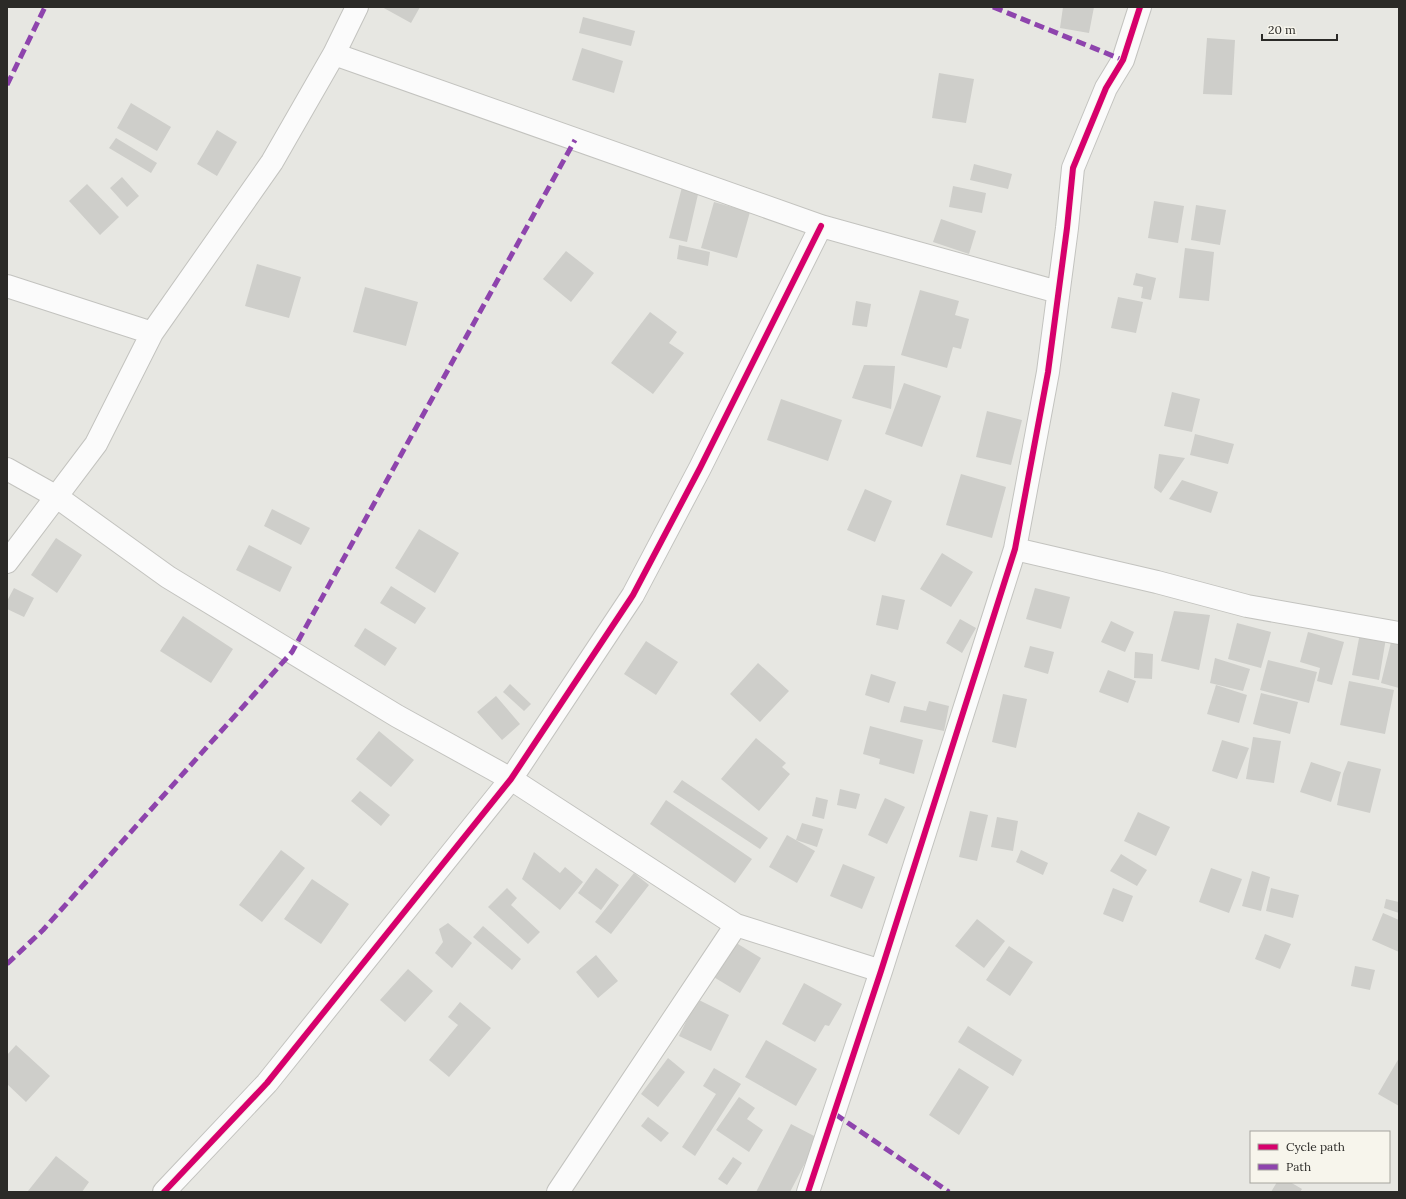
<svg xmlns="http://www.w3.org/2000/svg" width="1406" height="1199" viewBox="0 0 1406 1199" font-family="Lora,serif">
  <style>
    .building { fill: #cececa }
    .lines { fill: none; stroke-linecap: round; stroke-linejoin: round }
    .minor-casing { stroke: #c3c3bf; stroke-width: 24 }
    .minor { stroke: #fbfbfb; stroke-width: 22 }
    .quiet { stroke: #8e44ad; stroke-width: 5; stroke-dasharray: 10 5; stroke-linecap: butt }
    .cycleway-casing { stroke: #f7f5ec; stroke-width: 8 }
    .cycleway { stroke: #d6006c; stroke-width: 6 }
  </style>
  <rect width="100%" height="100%" fill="#e7e7e2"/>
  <path class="building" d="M382,7H420L411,23Z
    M1063,7H1094L1089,33L1060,28Z
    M583,17L635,31L631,46L579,33Z
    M1207,38L1235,40L1232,95L1203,94Z
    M582,48L623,61L614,93L572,80Z
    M939,73L974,79L966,123L932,118Z
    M131,103L171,127L157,151L117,128Z
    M217,130L237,142L217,176L197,164Z
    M116,138L157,163L151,173L109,148Z
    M974,164L1012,174L1008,189L970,180Z
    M122,177L139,196L127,207L110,188Z
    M87,184L119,217L100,235L69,201Z
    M953,186L986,193L982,213L949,207Z
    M682,187L699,190L687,242L669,238Z
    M1154,201L1184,206L1178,243L1148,238Z
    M714,202L750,212L737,258L701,248Z
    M1196,205L1226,210L1220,245L1191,240Z
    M941,219L976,231L969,254L933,242Z
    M679,245L710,252L708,266L677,259Z
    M1185,248L1214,252L1209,301L1179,298Z
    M566,251L594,273L571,302L543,279Z
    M257,264L301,277L289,318L245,306Z
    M1136,273L1156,278L1151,300L1141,298L1143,287L1133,285Z
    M365,287L418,302L406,346L353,332Z
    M920,290L959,301L955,315L969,319L961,349L953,347L947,368L901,355Z
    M1118,297L1143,302L1136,333L1111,328Z
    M856,301L871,304L867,327L852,325Z
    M650,312L677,332L669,343L684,353L653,394L611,363Z
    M864,365L895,366L891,409L852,398Z
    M904,383L941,396L922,447L885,434Z
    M1172,392L1200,399L1192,432L1164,426Z
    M781,399L842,420L828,461L767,440Z
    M987,411L1022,420L1011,465L976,457Z
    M1195,434L1234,444L1228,464L1190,455Z
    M1159,454L1185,458L1161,493L1154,488Z
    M961,474L1006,487L992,538L946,525Z
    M1182,480L1218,492L1211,513L1169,499Z
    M865,489L892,501L875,542L847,530Z
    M272,509L310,528L301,545L264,526Z
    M419,529L459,553L435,593L395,568Z
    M56,538L82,555L57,593L31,575Z
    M249,545L292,567L280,592L236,570Z
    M942,553L973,572L951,607L920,589Z
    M391,586L426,608L415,624L380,603Z
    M14,588L34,598L24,617L7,609V601Z
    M1035,588L1070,597L1061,629L1026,619Z
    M882,595L905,600L898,630L876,625Z
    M1174,611L1210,615L1199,670L1161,661Z
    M183,616L233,649L211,683L160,651Z
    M960,619L976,628L962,653L946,643Z
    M1111,621L1134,632L1125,652L1101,642Z
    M1237,623L1271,632L1261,668L1228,659Z
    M365,628L397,648L385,666L354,646Z
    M1308,632L1344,642L1332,685L1317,681L1320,668L1300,662Z
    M1360,633L1386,638L1379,680L1352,675Z
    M646,641L678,662L656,695L624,674Z
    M1391,642L1399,644V688L1381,683Z
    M1030,646L1054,652L1048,674L1024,667Z
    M1135,652L1153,654L1152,679L1134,678Z
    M1215,658L1250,669L1243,691L1210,683Z
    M1268,660L1317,672L1309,703L1260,690Z
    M758,663L789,691L760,722L730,694Z
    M1108,670L1136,681L1128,703L1099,692Z
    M871,674L896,682L889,703L865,695Z
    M1349,681L1394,690L1385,734L1340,725Z
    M510,684L531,704L524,711L503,692Z
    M1216,685L1247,695L1239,723L1207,714Z
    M1261,693L1298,702L1290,734L1253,724Z
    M1003,694L1027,699L1016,748L992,742Z
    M496,696L520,724L502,740L477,712Z
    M929,701L949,706L944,731L900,722L904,706L926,711Z
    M870,726L923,740L914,774L879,764L880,759L863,754Z
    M379,731L414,760L391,787L356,759Z
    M1253,737L1281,741L1274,783L1246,779Z
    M756,738L786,763L782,767L790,774L759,811L721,779Z
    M1222,740L1249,748L1237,779L1212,771Z
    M1348,761L1381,769L1370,813L1337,805L1343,774Z
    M1311,762L1341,772L1331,802L1300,792Z
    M682,780L768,838L760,849L673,792Z
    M840,789L860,794L856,809L837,805Z
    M360,791L390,815L381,826L351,801Z
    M816,797L828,800L824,819L812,816Z
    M885,798L905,807L887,844L868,835Z
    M666,800L752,859L735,883L650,824Z
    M970,811L988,815L977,861L959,857Z
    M1138,812L1170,827L1156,856L1124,841Z
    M997,817L1018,821L1013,851L991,847Z
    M802,823L823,829L817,847L796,840Z
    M787,835L815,851L797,883L769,867Z
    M281,850L305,868L262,922L239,905Z
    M1021,850L1048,863L1043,875L1016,862Z
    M534,852L560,873L565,867L583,882L560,910L522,879Z
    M1121,854L1147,870L1137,886L1110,871Z
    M843,864L875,877L862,909L830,896Z
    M596,868L619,885L601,910L578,893Z
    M1211,868L1242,879L1229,913L1199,902Z
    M1252,871L1270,877L1261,911L1242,906Z
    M634,873L649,885L611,934L595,922Z
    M312,879L349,904L321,944L284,919Z
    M507,888L517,898L511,905L540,932L528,944L488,907Z
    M1113,888L1133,896L1123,922L1103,914Z
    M1271,888L1299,895L1293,918L1266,911Z
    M1386,899L1399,902V913L1384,908Z
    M1383,913L1399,920V952L1372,940Z
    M977,919L1005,941L984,968L955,946Z
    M448,923L472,943L452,968L435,953L443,942L439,929Z
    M483,926L521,959L512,970L473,937Z
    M1265,934L1291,944L1280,969L1255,959Z
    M733,941L761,958L740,993L712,976Z
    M1009,946L1033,962L1010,996L986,980Z
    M596,955L618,981L598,998L576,972Z
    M1355,966L1375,970L1370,990L1351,986Z
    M408,969L433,991L405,1022L380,1000Z
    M804,983L842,1004L829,1026L825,1025L815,1042L782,1024Z
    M697,999L729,1015L711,1051L679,1036Z
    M460,1002L491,1028L449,1077L429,1060L458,1025L448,1017Z
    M968,1026L1022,1060L1013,1076L958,1042Z
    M766,1040L817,1069L796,1106L745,1077Z
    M16,1045L50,1076L26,1102L7,1084V1055Z
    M668,1058L685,1072L658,1107L641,1094Z
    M1399,1058V1106L1378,1094Z
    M714,1068L741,1084L695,1156L682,1147L716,1094L703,1086Z
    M959,1068L989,1087L959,1135L929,1115Z
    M739,1097L755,1108L747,1119L763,1130L749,1152L716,1130Z
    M648,1117L669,1133L661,1142L641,1126Z
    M791,1124L818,1138L790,1192H756Z
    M56,1156L89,1182L82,1192L28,1191Z
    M733,1157L742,1163L727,1185L718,1179Z
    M1277,1182H1290L1302,1189L1300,1192H1271Z"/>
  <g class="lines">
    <defs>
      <path id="minor" d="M334,54L821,226L1058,292
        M7,286L152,333
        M7,469L57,497L168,577L397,716L511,779L736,925L881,971
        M1015,549L1157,582L1247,606L1399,633
        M7,562L96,444L152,333L272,162L334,54L357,7
        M164,1192L267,1083L511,779L633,595L700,468L821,226
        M558,1192L736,925
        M808,1192L881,971L1015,549L1048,372L1067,228L1073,168L1106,88L1123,60L1140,7"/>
    </defs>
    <use href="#minor" class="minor-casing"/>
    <use href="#minor" class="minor"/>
    <path class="quiet" d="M993,7L1123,60
      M7,85L45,7
      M7,964L43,930L292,652L575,140
      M835,1114L949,1192"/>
    <defs>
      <path id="cycleway" d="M164,1192L267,1083L511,779L633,595L700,468L821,226
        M808,1192L881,971L1015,549L1048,372L1067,228L1073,168L1106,88L1123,60L1140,7"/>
    </defs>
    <use href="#cycleway" class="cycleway-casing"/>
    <use href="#cycleway" class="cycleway"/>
  </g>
  <rect width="1406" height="1199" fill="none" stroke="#2b2a27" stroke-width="16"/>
  <rect x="1250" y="1131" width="140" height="52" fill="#f7f5ec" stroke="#a5a49d"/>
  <rect x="1258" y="1144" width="20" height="6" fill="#d6006c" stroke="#a5a49d"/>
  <text x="1286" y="1151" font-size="12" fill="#2b2a27">Cycle path</text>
  <rect x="1258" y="1164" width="20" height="6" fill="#8e44ad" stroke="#a5a49d"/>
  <text x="1286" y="1171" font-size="12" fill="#2b2a27">Path</text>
  <path d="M1262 34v6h75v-6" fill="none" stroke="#2b2a27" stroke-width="2"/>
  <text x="1268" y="34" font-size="12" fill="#2b2a27" stroke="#f7f5ec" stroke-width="3" paint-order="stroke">20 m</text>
</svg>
